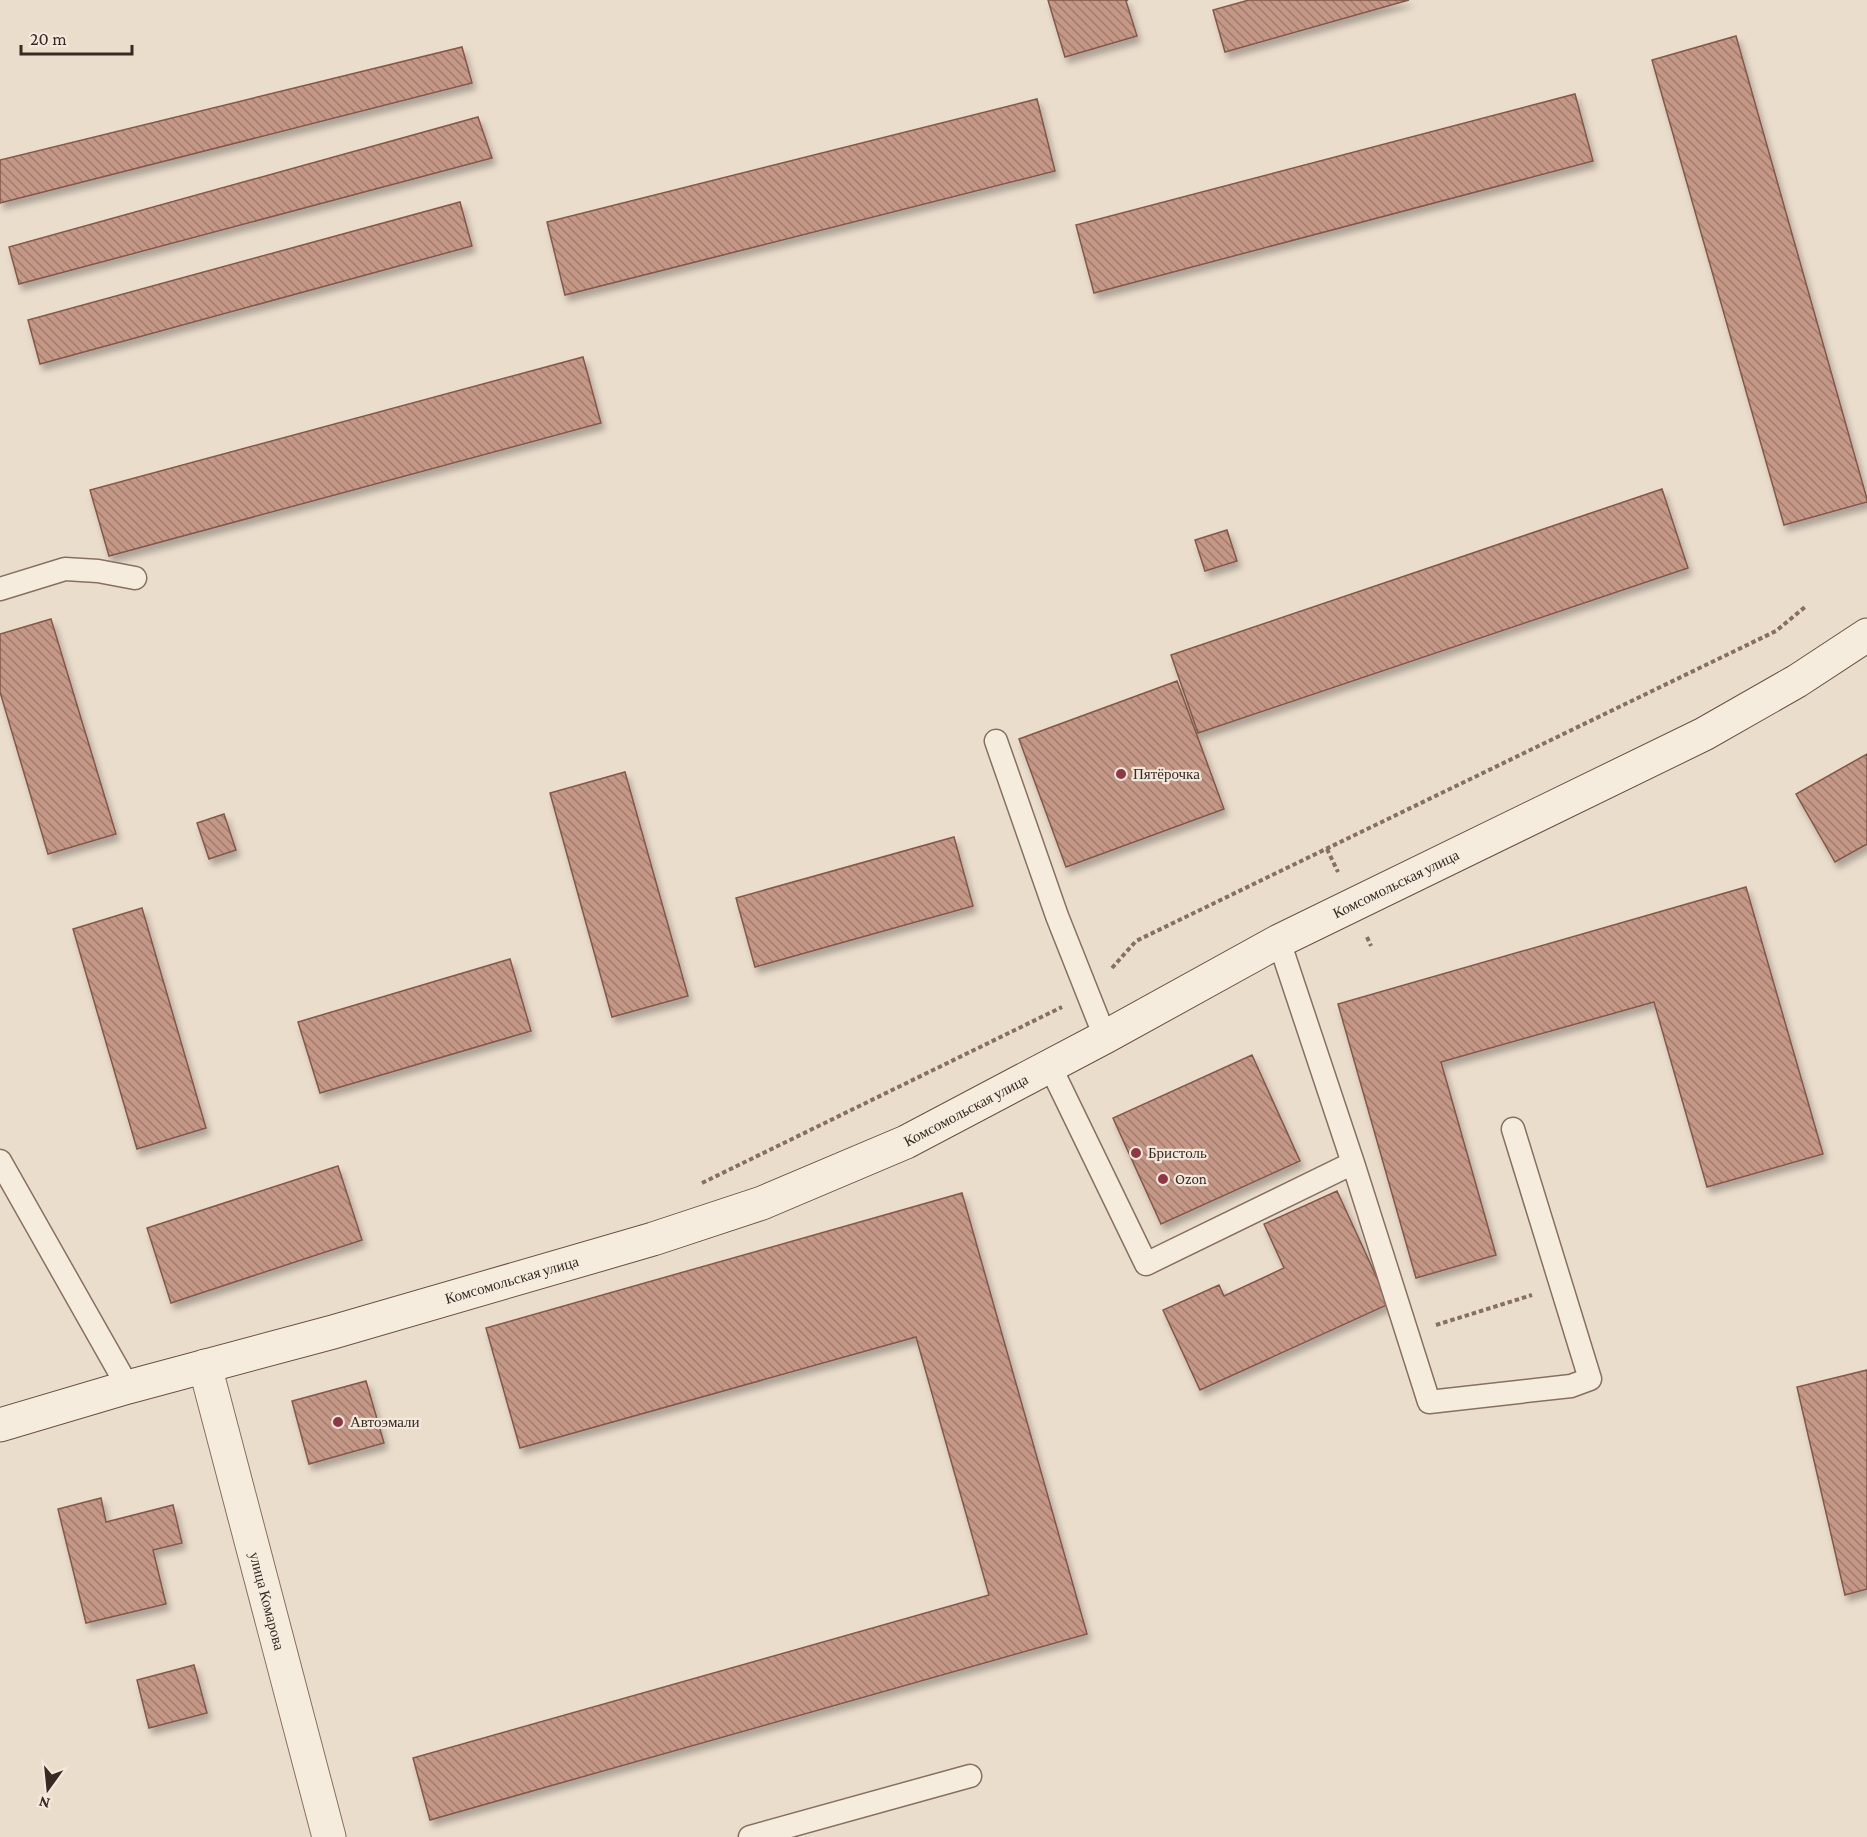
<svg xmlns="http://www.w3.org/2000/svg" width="1867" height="1837" viewBox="0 0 1867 1837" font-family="'Crimson Pro',serif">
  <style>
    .building { fill: url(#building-back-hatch); stroke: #83584a; stroke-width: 1.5; filter: url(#shadow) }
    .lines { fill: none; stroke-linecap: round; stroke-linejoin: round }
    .lane-casing { stroke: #867061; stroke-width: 25 }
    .street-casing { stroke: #867061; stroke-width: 35 }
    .secondary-casing { stroke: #685144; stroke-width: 35 }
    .path { stroke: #867061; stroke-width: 4; stroke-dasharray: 4.5 3; stroke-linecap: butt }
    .lane { stroke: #f6ecde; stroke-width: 22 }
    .street { stroke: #f6ecde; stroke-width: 33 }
    .secondary { stroke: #f6ecde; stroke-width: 33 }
    .poi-dot { fill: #8e3845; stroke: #f3e8db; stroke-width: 2 }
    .labels { text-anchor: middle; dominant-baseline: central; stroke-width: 4.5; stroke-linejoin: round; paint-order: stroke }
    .poi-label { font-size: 15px; fill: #382a23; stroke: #f3e8db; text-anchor: start }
    .street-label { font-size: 15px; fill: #382a23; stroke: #f3e8db }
  </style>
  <defs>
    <pattern id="building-back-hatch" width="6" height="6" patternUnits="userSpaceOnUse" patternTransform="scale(1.5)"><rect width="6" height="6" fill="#c49786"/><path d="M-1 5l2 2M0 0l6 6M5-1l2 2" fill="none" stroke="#a07b6d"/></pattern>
    <filter id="shadow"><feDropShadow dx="3.5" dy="6" stdDeviation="3" flood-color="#0004"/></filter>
  </defs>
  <rect width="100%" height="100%" fill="#ebddcc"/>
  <path class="building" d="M1048,0H1128L1126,1L1137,36L1065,57Z
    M1249,0H1409L1225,52L1213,10Z
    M1736,36L1867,499V502L1784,525L1652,60Z
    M462,47L472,83L0,203V160Z
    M1575,94L1593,161L1094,293L1076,225Z
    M1037,99L1055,171L565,295L547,222Z
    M478,117L492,158L19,284L9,247Z
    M460,202L472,246L40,364L28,320Z
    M583,357L601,423L109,556L90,490Z
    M1662,489L1688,568L1198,733L1171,655Z
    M1227,530L1237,561L1205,571L1195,540Z
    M51,619L116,834L48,854L0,692V634Z
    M1177,681L1224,809L1066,867L1019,739Z
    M1867,754V844L1835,862L1796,794Z
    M625,772L688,996L612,1017L550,793Z
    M224,814L236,850L209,859L197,823Z
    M954,837L973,906L755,967L736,898Z
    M1746,887L1823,1154L1707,1187L1654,1002L1441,1062L1496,1255L1416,1278L1338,1004Z
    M142,908L206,1128L137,1149L73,929Z
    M510,959L531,1031L320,1093L298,1022Z
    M1252,1055L1300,1161L1161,1224L1113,1118Z
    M338,1166L362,1240L171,1303L147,1228Z
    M1337,1191L1389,1304L1200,1390L1163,1310L1219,1285L1224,1296L1284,1268L1264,1224Z
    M962,1193L1087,1634L430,1820L413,1758L989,1595L916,1337L520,1448L486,1328Z
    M1867,1370V1589L1845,1595L1797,1387Z
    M366,1381L384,1443L309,1464L292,1401Z
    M101,1498L106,1522L173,1505L182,1543L153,1550L166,1604L86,1623L58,1509Z
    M194,1665L207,1713L149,1728L137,1680Z"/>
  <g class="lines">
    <defs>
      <path id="lane" d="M0,589L65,569L98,571L135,578
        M996,741L1057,916L1105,1037
        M1279,941L1353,1163L1429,1402L1571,1386L1590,1379L1513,1129
        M1050,1066L1146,1264L1353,1163
        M0,1161L128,1387
        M750,1837L970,1776"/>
      <g id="street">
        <path id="s1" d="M205,1366L329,1837"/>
      </g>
      <g id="secondary">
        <path id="s2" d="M0,1425L128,1387L333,1332L653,1239L762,1203L906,1142L1105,1037L1279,941L1704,734L1797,681L1867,635"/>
      </g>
    </defs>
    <use href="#lane" class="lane-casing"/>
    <use href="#street" class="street-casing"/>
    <use href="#secondary" class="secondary-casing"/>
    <path class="path" d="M1327,849L1338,872
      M1367,937L1371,946
      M1112,968L1136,941L1776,631L1805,607
      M702,1183L1062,1007
      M1436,1325L1532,1295"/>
    <use href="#lane" class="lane"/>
    <use href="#street" class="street"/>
    <use href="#secondary" class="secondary"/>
  </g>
  <g class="poi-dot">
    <circle cx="1121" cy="774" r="6"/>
    <circle cx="1136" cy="1153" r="6"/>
    <circle cx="1163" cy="1179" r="6"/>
    <circle cx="338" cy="1422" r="6"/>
  </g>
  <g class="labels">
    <g class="poi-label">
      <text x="1133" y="774">Пятёрочка</text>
      <text x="1148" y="1153">Бристоль</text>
      <text x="1175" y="1179">Ozon</text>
      <text x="350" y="1422">Автоэмали</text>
    </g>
    <g class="street-label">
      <text stroke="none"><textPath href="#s2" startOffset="1504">Комсомольская улица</textPath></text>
      <text stroke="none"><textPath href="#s2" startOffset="1018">Комсомольская улица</textPath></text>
      <text stroke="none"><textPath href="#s2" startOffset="532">Комсомольская улица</textPath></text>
      <text stroke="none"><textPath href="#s1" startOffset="243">улица Комарова</textPath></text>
    </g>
  </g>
  <g transform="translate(48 1789) rotate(195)" stroke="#f3e8db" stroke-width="4.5" paint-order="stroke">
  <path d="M0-4.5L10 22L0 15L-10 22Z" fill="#382a23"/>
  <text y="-9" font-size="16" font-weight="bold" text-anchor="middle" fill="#382a23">N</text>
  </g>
  <path d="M21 45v9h111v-9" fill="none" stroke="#382a23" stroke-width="3"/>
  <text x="30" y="45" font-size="18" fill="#382a23" stroke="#f3e8db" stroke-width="4.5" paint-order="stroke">20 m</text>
</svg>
